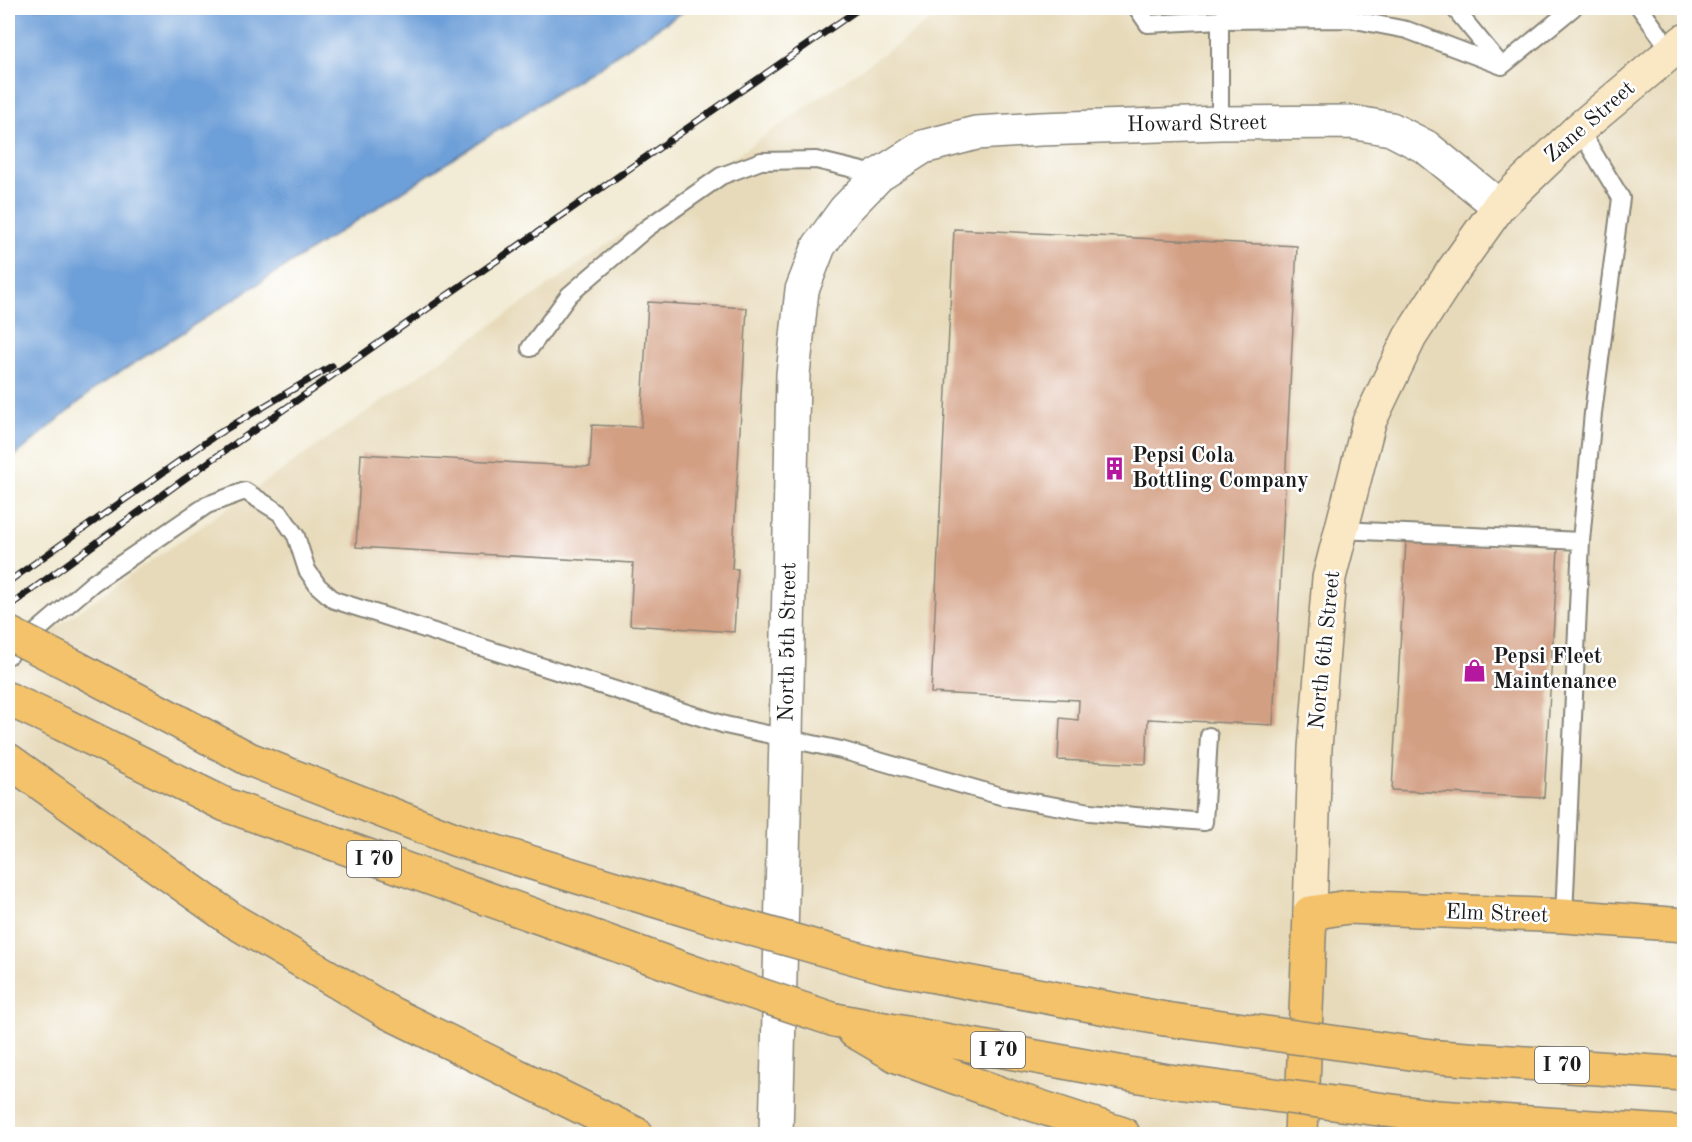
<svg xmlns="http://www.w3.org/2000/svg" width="1692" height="1142" viewBox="0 0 1692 1142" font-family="'Old Standard TT',serif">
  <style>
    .built { fill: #e7daba }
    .water { fill: #6d9fd8; stroke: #445e7a; stroke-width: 1.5 }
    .building { fill: #d39f83 }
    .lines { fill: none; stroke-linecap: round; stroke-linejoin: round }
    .service-casing { stroke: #878478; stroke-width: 20 }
    .minor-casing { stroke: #878478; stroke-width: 36 }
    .secondary-casing { stroke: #878478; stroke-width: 36 }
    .primary-casing { stroke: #878478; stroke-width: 36 }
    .motorway-casing { stroke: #878478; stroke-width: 36 }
    .service { stroke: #fff; stroke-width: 16 }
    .minor { stroke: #fff; stroke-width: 33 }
    .secondary { stroke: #fae7c3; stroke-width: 33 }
    .primary { stroke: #f3c26a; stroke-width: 33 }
    .motorway { stroke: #f3c26a; stroke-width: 33 }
    .rail-casing { stroke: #1c1c1c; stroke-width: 7 }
    .rail { stroke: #fff; stroke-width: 4.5; stroke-dasharray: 14; stroke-linecap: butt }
    .motorway-bridge-casing { stroke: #878478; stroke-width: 36; stroke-linecap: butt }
    .motorway-bridge { stroke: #f3c26a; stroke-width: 33 }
    .labels { text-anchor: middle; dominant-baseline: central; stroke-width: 5; stroke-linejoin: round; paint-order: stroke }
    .shield { fill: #fff; stroke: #606060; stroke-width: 1.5 }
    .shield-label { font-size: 21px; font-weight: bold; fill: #1c1c1c }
    .street-label { font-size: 22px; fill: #1c1c1c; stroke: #fff }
    .poi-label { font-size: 22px; font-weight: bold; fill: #1c1c1c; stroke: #fff; text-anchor: start }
  </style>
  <rect width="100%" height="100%" fill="#fff"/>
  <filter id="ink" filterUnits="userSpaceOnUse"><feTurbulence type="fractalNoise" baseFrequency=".0167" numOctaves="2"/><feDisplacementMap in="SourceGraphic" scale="12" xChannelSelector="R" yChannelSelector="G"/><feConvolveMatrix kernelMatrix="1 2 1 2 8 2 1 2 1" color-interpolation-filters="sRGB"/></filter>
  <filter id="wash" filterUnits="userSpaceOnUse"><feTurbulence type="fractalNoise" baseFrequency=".008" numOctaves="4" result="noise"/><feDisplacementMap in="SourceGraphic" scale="24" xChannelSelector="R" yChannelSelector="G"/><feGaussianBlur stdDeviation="1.35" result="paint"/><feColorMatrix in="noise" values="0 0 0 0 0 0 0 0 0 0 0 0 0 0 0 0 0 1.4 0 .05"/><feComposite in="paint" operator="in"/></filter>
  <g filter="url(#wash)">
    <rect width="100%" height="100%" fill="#f2ebd5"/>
    <path class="built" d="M949,8H1684V1134H8V660Z"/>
    <path class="water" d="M8,8H689L97,387L8,462Z"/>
    <g id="blocks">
      <path class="building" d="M954,229L1297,246L1273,725L1148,719L1146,764L1058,760L1060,718L1078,720L1079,700L931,693Z
        M648,302L747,308L732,569H738L734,632L630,625L633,563L356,547L361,454L590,467L592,425L641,427Z
        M1406,541L1558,549L1544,798L1392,790Z"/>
    </g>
  </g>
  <g filter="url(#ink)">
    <use href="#blocks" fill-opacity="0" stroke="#878478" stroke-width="1.5"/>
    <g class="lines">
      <defs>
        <path id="service" d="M1137,8L1148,24L1220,20L1350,19L1407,30L1502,66L1573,8
          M1454,8L1501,65
          M1640,8L1672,52
          M1220,123V20L1235,8
          M530,348L569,295L647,228L721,176L761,161L816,160L879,175
          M1340,530L1581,541
          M8,656L93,583L207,505L245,491L280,513L296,536L307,570L318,586L334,600L725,725L841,750L1004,797L1090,812L1204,822L1209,736
          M1564,916L1581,541L1593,413L1621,198L1579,129"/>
        <path id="minor" d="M776,1134L786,737L793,374L802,290L819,246L845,210L879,175L923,147L976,133L1040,129L1220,123L1351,122L1391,129L1426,147L1499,206"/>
        <path id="secondary" d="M1310,913L1315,748L1329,578L1369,422L1410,337L1452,272L1499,206L1579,129L1684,41"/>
        <path id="primary" d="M1301,1134L1310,913L1348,907L1564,916L1684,925"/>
        <path id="motorway" d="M75,667L249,759L454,839L706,916
          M8,699L62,724L226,805L695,973
          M8,760L234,921L388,1012L636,1134
          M887,967L1165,1019
          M835,1020L1162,1080
          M854,1031L897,1056L1007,1096L1123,1134
          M1439,1057L1684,1074
          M1438,1117L1684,1133"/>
      </defs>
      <use href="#service" class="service-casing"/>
      <use href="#minor" class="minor-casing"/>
      <use href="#secondary" class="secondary-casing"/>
      <use href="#primary" class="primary-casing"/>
      <use href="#motorway" class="motorway-casing"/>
      <use href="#service" class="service"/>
      <use href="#minor" class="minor"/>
      <use href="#secondary" class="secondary"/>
      <use href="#primary" class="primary"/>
      <use href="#motorway" class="motorway"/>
      <defs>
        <path id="rail" d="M8,582L216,435L332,366
          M8,607L183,480L423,312L860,8"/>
      </defs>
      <use href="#rail" class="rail-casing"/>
      <use href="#rail" class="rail"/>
      <defs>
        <path id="motorway-bridge" d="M8,633L75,667
          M706,916L887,967
          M695,973L835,1020
          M1165,1019L1439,1057
          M1162,1080L1438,1117"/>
      </defs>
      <use href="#motorway-bridge" class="motorway-bridge-casing"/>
      <use href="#motorway-bridge" class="motorway-bridge"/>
    </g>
  </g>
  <defs>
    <symbol id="building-bare" viewBox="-9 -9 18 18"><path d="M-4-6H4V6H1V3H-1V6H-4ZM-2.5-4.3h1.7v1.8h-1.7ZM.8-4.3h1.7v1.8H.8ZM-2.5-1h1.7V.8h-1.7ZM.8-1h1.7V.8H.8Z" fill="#b5179e" stroke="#fff" stroke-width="2.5" paint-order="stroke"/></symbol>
    <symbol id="shop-bare" viewBox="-9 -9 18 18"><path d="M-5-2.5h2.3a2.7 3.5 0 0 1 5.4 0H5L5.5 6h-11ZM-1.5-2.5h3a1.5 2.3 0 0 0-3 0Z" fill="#b5179e" stroke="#fff" stroke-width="2.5" paint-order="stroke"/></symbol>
  </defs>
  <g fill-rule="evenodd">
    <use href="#building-bare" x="1098" y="452" width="33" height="33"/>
    <use href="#shop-bare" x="1458" y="654" width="33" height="33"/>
  </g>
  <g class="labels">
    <g class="shield">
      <rect x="347" y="841" width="54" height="36" rx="4.5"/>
      <rect x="971" y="1032" width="54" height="36" rx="4.5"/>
      <rect x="1535" y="1047" width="54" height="36" rx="4.5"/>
    </g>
    <g class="shield-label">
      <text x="374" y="859">I 70</text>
      <text x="998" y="1050">I 70</text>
      <text x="1562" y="1065">I 70</text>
    </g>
    <g class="street-label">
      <text transform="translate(1590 122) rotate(-41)">Zane Street</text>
      <text transform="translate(1197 124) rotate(-1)">Howard Street</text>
      <text transform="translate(788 642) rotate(-89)">North 5th Street</text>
      <text transform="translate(1325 650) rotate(-84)">North 6th Street</text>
      <text transform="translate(1497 914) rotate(2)">Elm Street</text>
    </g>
    <g class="poi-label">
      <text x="1132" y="456">Pepsi Cola<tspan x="1132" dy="25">Bottling Company</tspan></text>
      <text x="1493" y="657">Pepsi Fleet<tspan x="1493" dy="25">Maintenance</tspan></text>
    </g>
  </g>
  <rect width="1692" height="1142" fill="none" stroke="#fff" stroke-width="30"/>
</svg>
